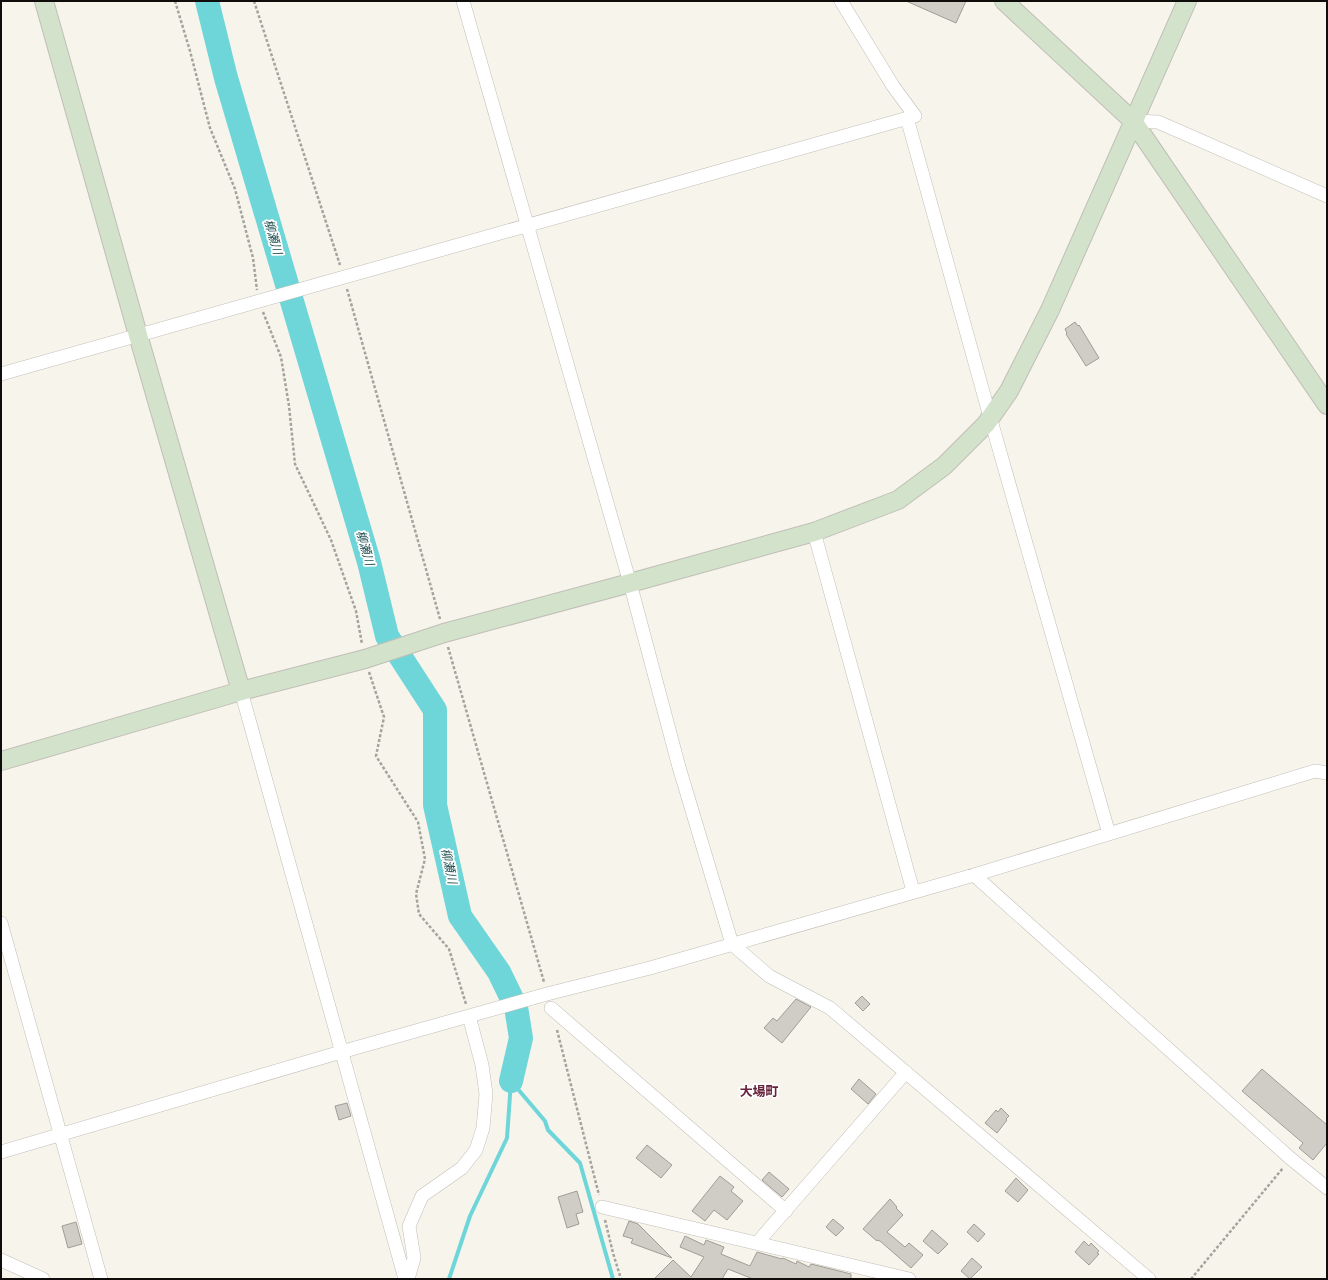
<svg xmlns="http://www.w3.org/2000/svg" width="1328" height="1280" viewBox="0 0 1328 1280" font-family="'Varela Round','Noto Sans JP',sans-serif">
  <style>
    .lines { fill: none; stroke-linecap: round; stroke-linejoin: round }
    .stream { stroke: #6ed6d9; stroke-width: 4 }
    .river { stroke: #6ed6d9; stroke-width: 24 }
    .building { fill: #d0cdc6; stroke: #a09d96 }
    .street-casing { stroke: #c1beb7; stroke-width: 14 }
    .secondary-casing { stroke: #c1beb7; stroke-width: 20 }
    .path { stroke: #a5a39d; stroke-width: 2.5; stroke-dasharray: 3 2; stroke-linecap: butt }
    .street { stroke: #fff; stroke-width: 13 }
    .secondary { stroke: #d2e2cb; stroke-width: 18 }
    .labels { text-anchor: middle; dominant-baseline: central; stroke-width: 3.5; stroke-linejoin: round; paint-order: stroke }
    .water-label { font-size: 12px; font-style: italic; fill: #204f50; stroke: #fff }
    .quarter-label { font-size: 13px; font-weight: bold; fill: #67233b; stroke: #fff }
  </style>
  <rect width="100%" height="100%" fill="#f7f4ec"/>
  <g class="lines">
    <path class="stream" d="M511,1081L545,1121L548,1130L580,1163L613,1279
      M449,1279L470,1216L507,1138L511,1081"/>
    <path class="river" d="M207,1L226,78L369,562L387,636L435,710V805L460,916L499,972L516,1007L521,1038L511,1081"/>
  </g>
  <path class="building" d="M906,1H966L956,23Z
    M1075,322L1078,326L1079,325L1099,358L1086,366L1066,334L1067,333L1065,329Z
    M862,996L870,1004L863,1011L855,1003Z
    M796,999L811,1007L782,1043L764,1028L773,1018L777,1021Z
    M1262,1069L1327,1125V1143L1313,1160L1299,1148L1303,1143L1242,1091Z
    M859,1079L876,1094L868,1104L851,1089Z
    M347,1103L351,1116L339,1120L335,1106Z
    M1001,1108L1009,1116L1006,1119L1007,1120L997,1133L985,1123L996,1110L998,1112Z
    M647,1145L672,1165L661,1178L636,1158Z
    M769,1172L789,1189L782,1197L762,1180Z
    M720,1176L734,1187L731,1191L743,1201L727,1220L714,1210L705,1221L692,1211Z
    M1016,1178L1028,1190L1018,1202L1005,1191Z
    M577,1191L583,1212L576,1214L579,1224L567,1228L558,1197Z
    M890,1199L897,1207L896,1208L903,1215L887,1232L905,1247L909,1243L923,1255L911,1268L880,1241L877,1240V1241L863,1229Z
    M833,1219L844,1228L836,1236L826,1227Z
    M629,1221L638,1224L672,1258L631,1243L633,1239L623,1236Z
    M76,1222L82,1244L68,1248L62,1226Z
    M974,1224L985,1234L978,1242L967,1232Z
    M932,1230L948,1244L938,1254L923,1241Z
    M685,1236L704,1245L706,1240L724,1247L721,1254L750,1266L757,1252L782,1259L783,1258L796,1264L797,1261L809,1267L811,1264L851,1274V1279H753L728,1269L722,1279H654L673,1260L691,1277L704,1257L680,1247Z
    M1084,1241L1089,1246L1091,1243L1099,1251L1097,1253L1099,1254L1089,1265L1075,1252Z
    M972,1258L982,1267L970,1279L961,1271Z"/>
  <g class="lines">
    <defs>
      <path id="street" d="M463,1L630,583L679,767L732,944L769,976L830,1008L1149,1279
        M907,118L990,417L1109,834
        M1133,121L1158,122L1327,196
        M1,374L915,116L893,86L841,1
        M814,532L913,891
        M241,691L405,1279
        M974,875L1290,1158L1327,1188
        M1,923L101,1279
        M551,1008L786,1211
        M1,1152L341,1052L547,994L650,968L974,875L1315,771L1327,773
        M602,1207L909,1279
        M757,1243L906,1072
        M1,1260L43,1279
        M408,1279L414,1258L409,1226L422,1196L462,1168L476,1150L483,1128L486,1094L482,1065L469,1016"/>
      <path id="secondary" d="M44,1L138,335L241,691
        M1004,1L1133,121L1327,405
        M1,761L241,691L365,659L444,633L630,583L814,532L898,500L944,466L986,424L1009,391L1050,310L1187,1"/>
    </defs>
    <use href="#street" class="street-casing"/>
    <use href="#secondary" class="secondary-casing"/>
    <path class="path" d="M175,1L190,51L210,128L235,189L253,258L257,290
      M254,1L340,265
      M347,289L440,619
      M263,312L281,357L289,406L295,464L331,540L356,611L362,644
      M448,647L544,982
      M369,672L384,717L376,756L418,822L425,859L416,894L419,914L449,949L466,1004
      M557,1030L599,1195
      M605,1220L613,1253L621,1279
      M1191,1279L1283,1168"/>
    <use href="#street" class="street"/>
    <use href="#secondary" class="secondary"/>
  </g>
  <g class="labels">
    <g class="water-label">
      <text transform="translate(273 237) rotate(74)">柳瀬川</text>
      <text transform="translate(365 548) rotate(74)">柳瀬川</text>
      <text transform="translate(449 866) rotate(78)">柳瀬川</text>
    </g>
    <g class="quarter-label">
      <text x="759" y="1092">大場町</text>
    </g>
  </g>
  <rect width="1328" height="1280" fill="none" stroke="#0e0d0b" stroke-width="4"/>
</svg>
